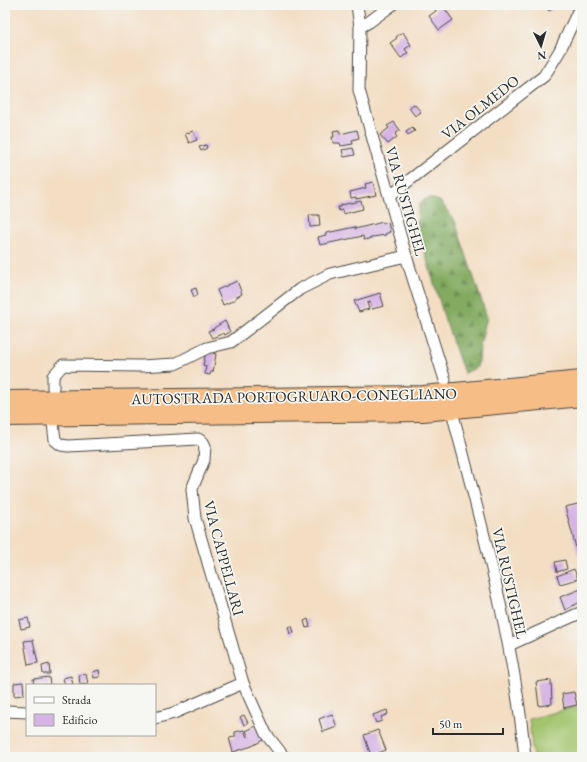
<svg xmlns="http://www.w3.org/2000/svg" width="587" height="762" viewBox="0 0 587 762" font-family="'EB Garamond',serif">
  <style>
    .grass { fill: #a3c46d; stroke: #67784c }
    .forest { fill: url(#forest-firs); stroke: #566a46 }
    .building { fill: #d5b3e4 }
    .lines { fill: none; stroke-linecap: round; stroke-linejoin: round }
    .minor-casing { stroke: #494642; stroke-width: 13 }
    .motorway-casing { stroke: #494642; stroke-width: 22 }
    .minor { stroke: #fff; stroke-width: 11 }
    .motorway { stroke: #f6be86; stroke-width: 20 }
    .labels { text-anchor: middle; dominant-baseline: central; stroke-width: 3.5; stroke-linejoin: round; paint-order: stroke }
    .street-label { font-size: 15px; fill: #2b2b2b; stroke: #f6f6f2 }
  </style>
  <defs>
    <pattern id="forest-firs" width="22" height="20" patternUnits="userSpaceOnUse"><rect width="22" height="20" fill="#82aa60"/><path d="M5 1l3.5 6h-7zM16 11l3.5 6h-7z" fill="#6b8b4f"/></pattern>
  </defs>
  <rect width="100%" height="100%" fill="#f6f6f2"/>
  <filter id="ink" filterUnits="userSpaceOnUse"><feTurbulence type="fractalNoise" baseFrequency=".025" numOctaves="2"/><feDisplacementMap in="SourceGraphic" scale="8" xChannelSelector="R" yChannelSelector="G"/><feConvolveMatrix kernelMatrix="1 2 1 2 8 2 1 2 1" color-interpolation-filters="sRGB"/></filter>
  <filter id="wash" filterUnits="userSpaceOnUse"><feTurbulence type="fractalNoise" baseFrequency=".012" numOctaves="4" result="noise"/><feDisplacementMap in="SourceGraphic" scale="16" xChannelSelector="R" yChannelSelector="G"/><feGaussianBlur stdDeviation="0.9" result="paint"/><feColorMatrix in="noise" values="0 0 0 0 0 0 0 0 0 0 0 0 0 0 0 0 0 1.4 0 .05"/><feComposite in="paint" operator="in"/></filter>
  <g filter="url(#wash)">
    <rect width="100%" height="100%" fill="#f3dec4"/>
    <path class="grass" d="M582,705V757H533L529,719Z"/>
    <path class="forest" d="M430,198L440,201L455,221L487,317L480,346L479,361L476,368L464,373L445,320L420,236L417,221L419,205L423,200Z"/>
    <g id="blocks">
      <path class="building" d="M442,5L453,20L439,30L429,16L436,11L435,9Z
        M544,5H560L557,7L556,6L549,11Z
        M403,32L411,45L405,49L408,53L401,58L390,43L397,38L396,37Z
        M414,104L421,112L415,116L409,108Z
        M394,122L400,130L395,134L397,137L388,144L380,135L389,128L387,126Z
        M412,128L415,131L408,135L406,132Z
        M339,130L340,134L357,130L359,138L352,140L353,144L341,146L340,143H333L332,137H334L333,131Z
        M193,131L197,140L189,143L185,134Z
        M206,145L207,148L201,151L199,147Z
        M353,148L355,155L344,157L342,150Z
        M373,182L376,195L356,199V197L351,198L350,192L366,188L365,184Z
        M361,201L363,209L343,214L342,210L339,211L338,207H341V205Z
        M309,215H319L320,226L310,227Z
        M383,222V224L388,222L390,232L385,234L386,235L372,237V238L364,240L363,236L320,245L318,237L326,235V233L355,227V229Z
        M237,281L242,294L235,298V300L223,305L217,290Z
        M196,288L198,295L194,297L191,290Z
        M380,293L384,306L372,309L370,302L367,303L369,309L359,312L354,301Z
        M225,321L230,332L225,335L224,333L212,338L208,331L214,329V328Z
        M213,352V353L216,354L213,372H211L210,375L205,374L206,366L203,365L206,353Z
        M582,503V554L578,555L565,507Z
        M565,560L567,569L557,572L555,562Z
        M574,569L578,579L560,584L557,576Z
        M580,586H582V601L565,610L560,597L581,589Z
        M7,616L8,628L5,630V617Z
        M28,618L30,627L21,629L19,620Z
        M308,619L310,627L306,628L304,621Z
        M292,626L294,633L290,634L288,627Z
        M33,640L38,663L28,665L24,641Z
        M49,664L50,674H43L42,666Z
        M99,670L100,677L94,678L93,672Z
        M86,674L88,684L80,685L79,675Z
        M71,676L73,685H65L63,678Z
        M49,677L50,685H34L33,679Z
        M551,680L552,704L539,706L536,682Z
        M23,682L24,695L14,696V683Z
        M574,692L577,705L564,708L562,694Z
        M387,710L388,714L381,717L382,721L376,723L373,715Z
        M332,714L337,727L323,732L319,719Z
        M244,715L248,723L244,725L240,717Z
        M256,726L263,740L252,746L233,752L229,738L235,737V732L244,730L247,737L249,736L246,731Z
        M378,730L386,750L371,756L364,735Z"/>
    </g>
  </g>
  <g filter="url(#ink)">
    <use href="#blocks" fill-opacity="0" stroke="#494642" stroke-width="1"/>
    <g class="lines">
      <defs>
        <path id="minor" d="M357,5L360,27L359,90L406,256L445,380
          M360,27L369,22L392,5
          M389,196L544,76L559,52L581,5
          M53,388V376L63,365L141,366L175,364L207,348L231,342L300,289L330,274L406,256
          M454,419C483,531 514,642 525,757
          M53,423L55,440L61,445L68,446L198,439L203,442L205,446L204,460L192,489L195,518L243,683L266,734L284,757
          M509,645L582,612
          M5,711L27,712
          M155,718L174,713L243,683"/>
        <path id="motorway" d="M5,401L423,396L582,381
          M5,416L423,411L582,396"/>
      </defs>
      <use href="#minor" class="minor-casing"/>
      <use href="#motorway" class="motorway-casing"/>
      <use href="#minor" class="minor"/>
      <use href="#motorway" class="motorway"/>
    </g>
  </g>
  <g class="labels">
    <g class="street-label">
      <text transform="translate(480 107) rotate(-38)">VIA OLMEDO</text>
      <text transform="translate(406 201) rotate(74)">VIA RUSTIGHEL</text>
      <text transform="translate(294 396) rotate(-1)">AUTOSTRADA PORTOGRUARO-CONEGLIANO</text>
      <text transform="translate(224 558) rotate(75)">VIA CAPPELLARI</text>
      <text transform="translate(510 583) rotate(77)">VIA RUSTIGHEL</text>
    </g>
  </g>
  <rect width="587" height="762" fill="none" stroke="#f6f6f2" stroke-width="20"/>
  <rect x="26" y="684" width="130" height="52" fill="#f6f6f2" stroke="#a5a5a2"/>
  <rect x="34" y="697" width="20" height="6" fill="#ffffff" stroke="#a5a5a2"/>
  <text x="62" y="704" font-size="12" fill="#2b2b2b">Strada</text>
  <rect x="34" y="714" width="20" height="12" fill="#d5b3e4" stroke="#a5a5a2"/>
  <text x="62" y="724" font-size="12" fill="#2b2b2b">Edificio</text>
  <g transform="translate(541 46) rotate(175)" stroke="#f6f6f2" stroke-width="3" paint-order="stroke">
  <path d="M0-3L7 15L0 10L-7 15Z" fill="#2b2b2b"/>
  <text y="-6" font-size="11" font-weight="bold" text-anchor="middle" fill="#2b2b2b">N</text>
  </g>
  <path d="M433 728v6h70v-6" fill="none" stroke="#2b2b2b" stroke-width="2"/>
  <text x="439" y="728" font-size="12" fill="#2b2b2b" stroke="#f6f6f2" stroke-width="3" paint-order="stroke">50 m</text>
</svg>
